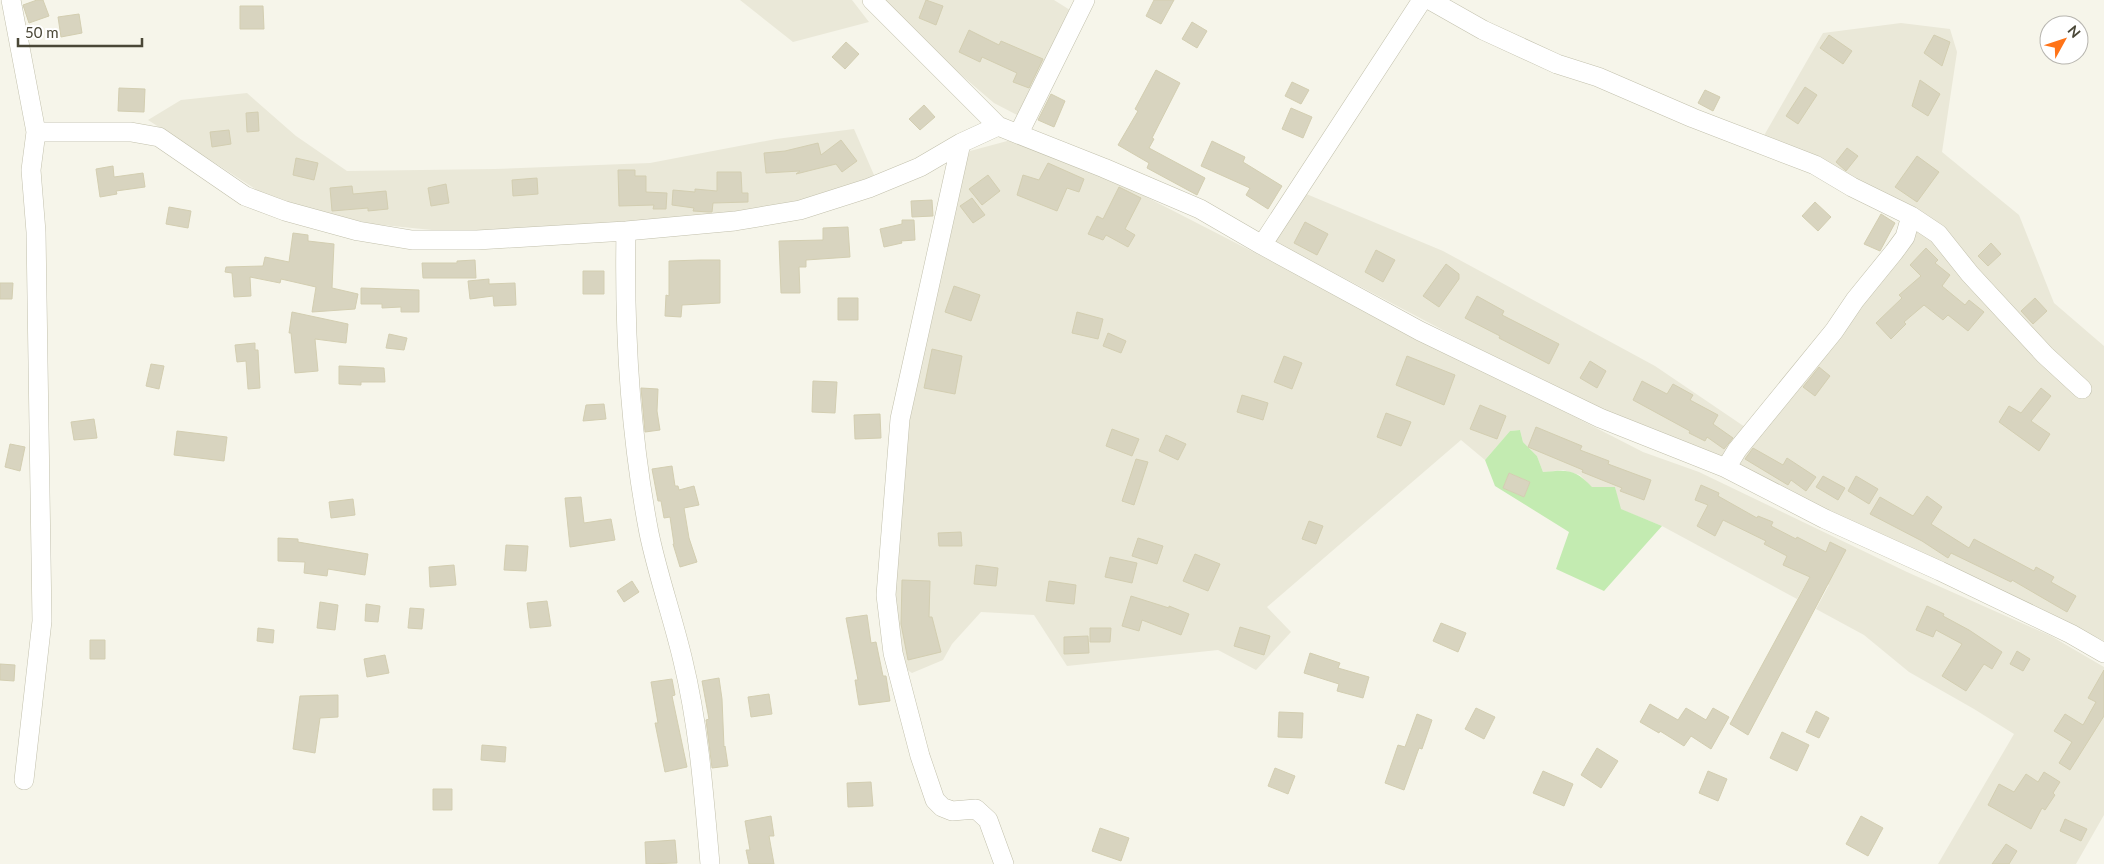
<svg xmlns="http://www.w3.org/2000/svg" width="2104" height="864" viewBox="0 0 2104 864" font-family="Lato,sans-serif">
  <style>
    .residential { fill: #eae8d8 }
    .green { fill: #c3ebb1; fill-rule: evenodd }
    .building { fill: #d8d4bf; stroke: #d3ceb1 }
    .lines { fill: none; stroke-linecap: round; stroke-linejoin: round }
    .minor-casing { stroke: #c2c0ac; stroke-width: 20 }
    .minor { stroke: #fff; stroke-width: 19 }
  </style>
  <rect width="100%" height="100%" fill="#f6f5ea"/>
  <path class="residential" d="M740,0H852L869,22L793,42Z
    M878,0H1054L1070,10L1021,117L994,103L946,62Z
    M1901,23L1950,29L1957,52L1942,152L2019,215L2054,303L2104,346V641L1976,578L1829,511L1739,464L1741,453L1915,213L1762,139L1823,33Z
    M247,93L296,136L347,171L495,169L650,163L776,139L854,129L874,175L863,182L774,208L660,220L471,234L373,224L304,208L263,194L148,120L181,100Z
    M1011,140L1119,183L1643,452L1699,472L1907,572L2051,636L2104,667V815L2076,864H1938L2014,734L1974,709L1909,672L1864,635L1816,609L1829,585L1811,575L1797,599L1662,526L1620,509L1615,487H1591L1580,475L1563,470L1543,472L1537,456L1523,442L1520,430L1510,431L1485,460L1461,440L1267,607L1291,632L1256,670L1218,650L1067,666L1034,615L981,612L952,644L943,660L912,673L903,667L894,588L906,423L958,180L970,151Z
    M1304,193L1443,251L1655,366L1745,427L1724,462L1635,425L1473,346L1272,240Z"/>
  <path class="green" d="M1520,430L1523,442L1537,456L1543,472C1567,470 1574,468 1592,487H1615L1621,509L1662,526L1604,591L1556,569L1569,532L1495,486L1485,460L1510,431ZM1509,473L1530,482L1524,497L1503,488Z"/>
  <path class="building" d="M37,0H43L49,16L29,23L23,5Z
    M926,0L943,6L936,25L919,18Z
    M1154,0H1174L1161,24L1146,16Z
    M240,6H263L264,29H240Z
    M79,14L82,33L61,37L58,17Z
    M1192,22L1207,31L1197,48L1182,39Z
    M969,30L999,45L1001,41L1043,59L1029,88L1013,82L1017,73L982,57L980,62L959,52Z
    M1829,35L1852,51L1843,64L1820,48Z
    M1934,35L1950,42L1942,66L1924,53Z
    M846,42L859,54L845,69L832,57Z
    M1156,70L1180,83L1152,138L1154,139L1149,148L1205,178L1197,195L1147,168L1149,163L1118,145L1138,111L1135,109Z
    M1920,80L1940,94L1928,116L1912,106Z
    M1292,82L1309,90L1301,104L1285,96Z
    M1805,87L1817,95L1798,124L1786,116Z
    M119,88L145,89L144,112L118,111Z
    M1705,90L1720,97L1713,111L1698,103Z
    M1051,94L1065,101L1054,127L1038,120Z
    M924,105L935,117L920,130L909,119Z
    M1291,108L1312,117L1303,138L1282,129Z
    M258,112L259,131L247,132L246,113Z
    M229,130L231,144L212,147L210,132Z
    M841,140L857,161L842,172L836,164L796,174L800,171L766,173L764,153L785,151L818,143L821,155Z
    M1212,141L1245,157L1243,162L1282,186L1268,209L1246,195L1250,188L1201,166Z
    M1847,148L1858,156L1846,171L1836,162Z
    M1917,156L1939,172L1917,202L1895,187Z
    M296,158L318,163L314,180L293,175Z
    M1048,163L1084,179L1079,192L1067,188L1057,211L1017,195L1023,175L1039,180Z
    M113,166L114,177L143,173L145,187L116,191L117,194L100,197L96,169Z
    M618,170H635V176H646V192L667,193L666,209H653L654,205L619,206Z
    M717,172H741L742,193H748V202L713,203L712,212H709L693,211L694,208L672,205L673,190L695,192V189L717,191Z
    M988,175L1000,191L982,205L969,189Z
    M537,178L538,194L513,196L512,180Z
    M446,184L449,203L431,206L428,188Z
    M352,186L353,194L386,191L388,209L368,211V208L332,211L330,188Z
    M1119,187L1141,198L1125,229L1135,235L1128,247L1106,235L1103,240L1088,234L1097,216L1103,219Z
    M972,198L985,215L973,223L960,206Z
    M932,200L933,216L912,217L911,201Z
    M1815,202L1831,217L1818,231L1802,216Z
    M169,207L191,211L188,228L166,224Z
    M1881,214L1895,223L1880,251L1864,244Z
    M902,220H914L915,240L901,241L902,243L884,247L880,229L902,224Z
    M1305,222L1328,234L1317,255L1294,243Z
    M848,227L850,257L806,260V267H799L800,293H781L779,241L823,240V228Z
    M293,233L308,235V241L334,244L332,288L358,294L355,309L312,312L316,287L281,279L280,283L250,277L251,296L234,297L232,273L225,272L226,267L263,266L265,257L289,262Z
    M1991,243L2001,254L1988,266L1978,256Z
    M1926,248L1938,260L1935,263L1950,275L1942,286L1965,305L1969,300L1984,312L1968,331L1948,315L1943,320L1924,305L1904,322L1906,324L1891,339L1876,323L1902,298L1899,295L1921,276L1910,265Z
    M1376,250L1395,260L1383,282L1365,272Z
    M475,260L476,278H423L422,263H457V261Z
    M701,260H720V303L682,305L681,317L665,316L666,295L669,296V261Z
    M1446,264L1459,274V279L1439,307L1423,296Z
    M583,271H604V294H583Z
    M489,279V284L515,283L516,305L494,306L493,296L470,299L468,281Z
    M0,283H13L12,299H0Z
    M954,286L980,295L971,321L945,312Z
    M361,288L419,290V312H401V307L382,308V304H361Z
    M1477,296L1504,311L1502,315L1559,344L1549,364L1499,338L1500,336L1465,318Z
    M838,298H858V320H838Z
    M2035,298L2047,311L2033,324L2021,311Z
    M292,312L348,324L346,343L315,339L318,371L295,373L291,333H289Z
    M1077,312L1103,319L1098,339L1072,333Z
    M1108,333L1126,341L1121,353L1103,346Z
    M389,334L407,338L404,350L386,348Z
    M255,343V350H258L260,388L248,389L246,361L237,362L235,345Z
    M932,349L962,356L955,394L924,388Z
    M1284,356L1302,363L1292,389L1274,382Z
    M1407,356L1455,375L1444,405L1396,385Z
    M1590,361L1606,371L1597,388L1580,378Z
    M151,364L164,366L159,389L146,386Z
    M339,366L384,368L385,382H361V385L339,384Z
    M1819,367L1830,376L1815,396L1803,387Z
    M813,381L837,382L835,413L812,412Z
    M1642,381L1667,394L1673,384L1693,395L1690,400L1718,415L1713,424L1733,438L1724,449L1707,437L1705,441L1689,433L1690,431L1633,400Z
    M641,388L658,389L657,411L660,430L645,432Z
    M2041,388L2051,396L2031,421L2050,434L2039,451L1999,422L2009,406L2021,413Z
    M1242,395L1268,403L1263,420L1237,412Z
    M604,404L606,419L583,421L586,405Z
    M1480,405L1506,416L1497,439L1470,429Z
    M1386,413L1411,422L1401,446L1377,437Z
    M880,414L881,438L855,439L854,415Z
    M94,419L97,438L74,440L71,422Z
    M1536,427L1582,446L1580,450L1609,461L1608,464L1651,480L1644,500L1620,491L1622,488L1582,472L1583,470L1528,447Z
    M1112,429L1139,439L1132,456L1106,446Z
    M177,431L227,437L224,461L174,455Z
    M1166,435L1186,444L1178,460L1159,451Z
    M10,444L25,447L20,471L5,467Z
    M1753,448L1783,465L1787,458L1816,477L1806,491L1791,480L1788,485L1745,459Z
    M1136,459L1148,462L1134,505L1122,501Z
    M672,466L675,486H678L679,490L694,486L699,505L684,508L689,538L697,562L680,567L673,544H674L670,517L664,518L661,501H658L652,469Z
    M1509,473L1530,482L1524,497L1503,488Z
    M1823,476L1845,488L1838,500L1816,487Z
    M1856,476L1878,489L1869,504L1848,491Z
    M1701,485L1719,493L1718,496L1757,518L1758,516L1773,522L1771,526L1796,539L1797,537L1826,552L1830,542L1846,550L1748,735L1730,724L1810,577L1783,565L1787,556L1764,544L1766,541L1723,520L1715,536L1697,526L1708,505L1695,500Z
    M1927,496L1942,507L1931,524L1969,548L1974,539L2034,571L2036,567L2054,577L2051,582L2076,596L2067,612L2012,580L2011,582L1951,553L1948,558L1922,541L1870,514L1880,497L1913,516Z
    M581,497L584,523L611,519L615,540L570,547L565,498Z
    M353,499L355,515L331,518L329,502Z
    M1309,521L1323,526L1316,544L1302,539Z
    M961,532L962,546H939L938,533Z
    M278,538L298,539V542L368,554L365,575L328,569L327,576L304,573L305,562L278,561Z
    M1138,538L1163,546L1157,564L1132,556Z
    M506,545L528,546L526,571L504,570Z
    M1195,554L1220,564L1208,591L1183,581Z
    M1110,557L1137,563L1132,583L1105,577Z
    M454,565L456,585L430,587L429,567Z
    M976,565L998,568L996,586L974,584Z
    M902,580L930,581L929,617H932L941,652L908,660L901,624Z
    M632,581L639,592L624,602L617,591Z
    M1049,581L1076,585L1074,604L1046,601Z
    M1131,596L1169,608V606L1189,614L1181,635L1142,620L1139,631L1122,626Z
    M547,601L551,626L530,628L527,603Z
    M320,602L338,605L335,630L317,628Z
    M366,604L380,606L378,622L365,621Z
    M1927,606L1944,614L1943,616L1969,630L2002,652L1992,669L1984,664L1966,691L1942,676L1962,644L1936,630L1933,637L1916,630Z
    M410,608L424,609L422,629L408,628Z
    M867,615L871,643L876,642L883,676H886L890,701L859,705L855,680H858L846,618Z
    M1441,623L1466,633L1458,652L1433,641Z
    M1240,627L1270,636L1264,655L1234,646Z
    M258,628L274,630L273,643L257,641Z
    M1090,628H1111L1110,642H1090Z
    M1088,636L1089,653L1064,654V637Z
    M90,640H105V659H90Z
    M2017,651L2030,659L2023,671L2010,664Z
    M1310,653L1340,663L1338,668L1369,677L1363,698L1337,691L1339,684L1304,673Z
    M385,655L389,673L367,677L364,659Z
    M0,664L15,665L14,681L0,680Z
    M2104,670V716L2070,770L2059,763L2072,742L2054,731L2065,714L2083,725L2096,702L2088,698Z
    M719,678L722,699L724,747L725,746L728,766L712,768L706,720L709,719L702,681Z
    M672,679L675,695L672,696L687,767L665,772L655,723H658L651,682Z
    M769,694L772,714L751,717L748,697Z
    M338,695V717L320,718L315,753L293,749L300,696Z
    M1650,704L1678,720L1686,708L1706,720L1713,708L1729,717L1711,749L1691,736L1684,746L1660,731L1659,733L1640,722Z
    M1476,708L1495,717L1484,739L1465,729Z
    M1816,711L1829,718L1819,738L1806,732Z
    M1279,712L1303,713L1302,738L1278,737Z
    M1417,714L1432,720L1422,749L1419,748L1404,790L1385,783L1398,745L1405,747Z
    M1782,732L1809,745L1797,771L1770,758Z
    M482,745L506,747L505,762L481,760Z
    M1597,748L1618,761L1601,788L1581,775Z
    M1275,768L1295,776L1288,794L1268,786Z
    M1543,771L1573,784L1564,806L1533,793Z
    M1708,771L1727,779L1718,801L1699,793Z
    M2044,772L2060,782L2053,793L2055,795L2045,810L2042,808L2031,829L1988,805L1999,784L2014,792L2026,774L2038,782Z
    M871,782L873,806L848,807L847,783Z
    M433,789H452V810H433Z
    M771,816L774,836H769L774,864H749L746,850H750L745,821Z
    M1861,816L1883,828L1868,856L1846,844Z
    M2065,819L2087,829L2081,841L2060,831Z
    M1100,828L1129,838L1121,861L1092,851Z
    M675,840L677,863L646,864L645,842Z
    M2006,844L2017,851L2009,864H1992Z"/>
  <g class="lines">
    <defs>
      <path id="minor" d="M11,0L36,132L31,170L36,232L42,621L24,780
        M872,0L998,126L1104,168L1200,209L1262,245L1420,331L1600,418L1726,468L1825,519L1940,571L2071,634L2104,653
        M1430,0L1483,30L1557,64L1598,77L1693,118L1815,165L1852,187L1911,216L1905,237L1894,252L1855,300L1834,331L1737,450L1726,468
        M36,132H131L159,137L245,196L285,211L358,231L412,240H477L626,231L735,221L800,210L869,188L920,167L961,143L998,126
        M1019,133L1085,0
        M961,143L900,419L886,595L893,653L920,756L935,800L942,807L952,811L976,809L988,820L1004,864
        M1911,216L1938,234L1970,274L2045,355L2082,389
        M626,231C624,332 630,434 649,533C658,576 673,618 683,661C699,727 704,796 710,864
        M1262,245L1422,0"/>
    </defs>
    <use href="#minor" class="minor-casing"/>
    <use href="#minor" class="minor"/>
  </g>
  <g transform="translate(2064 40) rotate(50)"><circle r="24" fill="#ffffff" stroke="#b7b5af"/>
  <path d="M0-4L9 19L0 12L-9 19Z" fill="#ff7317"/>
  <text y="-8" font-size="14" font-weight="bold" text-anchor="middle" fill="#4a4737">N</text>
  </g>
  <path d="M18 38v8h124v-8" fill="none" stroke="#4a4737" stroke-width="2.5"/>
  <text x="25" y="38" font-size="15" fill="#4a4737" stroke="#ffffff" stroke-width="4" paint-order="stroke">50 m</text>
</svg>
